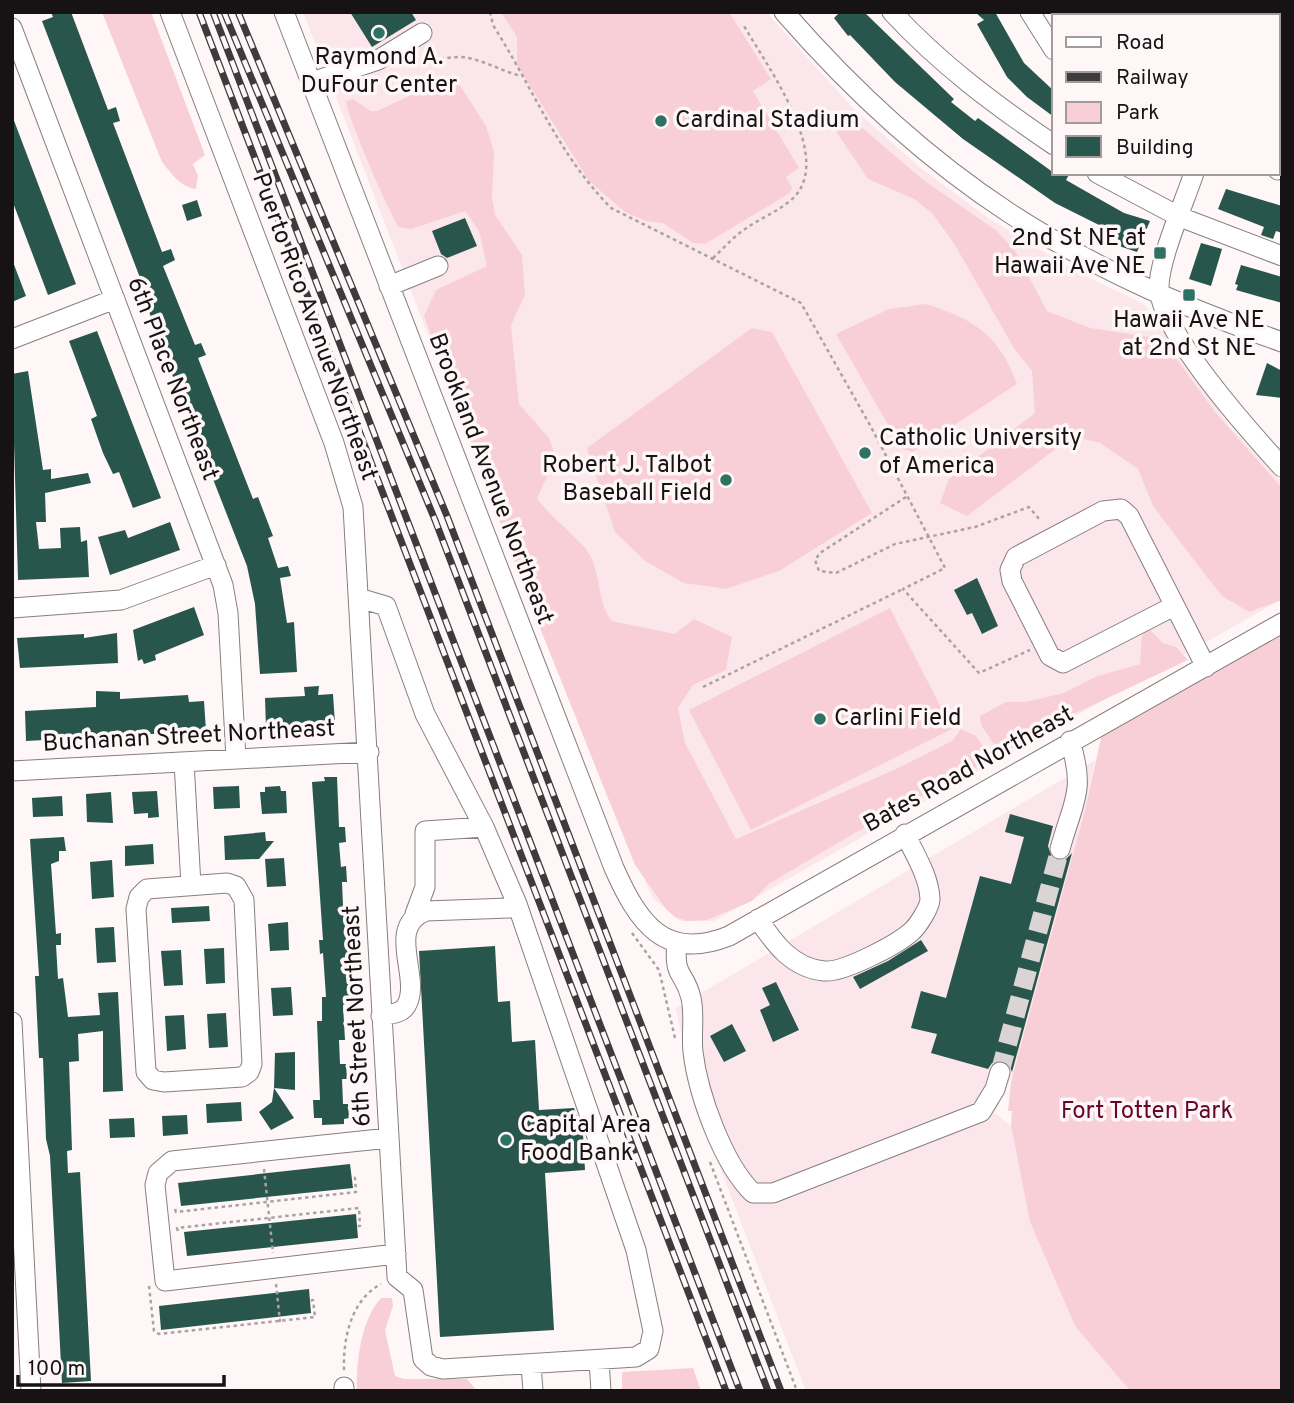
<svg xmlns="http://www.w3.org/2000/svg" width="1294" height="1403" viewBox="0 0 1294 1403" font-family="Overpass,sans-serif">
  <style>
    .built { fill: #fbe7eb }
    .green { fill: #f9cfd7 }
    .building { fill: #28554c }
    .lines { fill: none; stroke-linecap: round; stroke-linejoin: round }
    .minor-tunnel { stroke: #dbd4d5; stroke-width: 19; stroke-dasharray: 19 10; stroke-linecap: butt }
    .minor-casing { stroke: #887e80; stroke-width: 21 }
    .path { stroke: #a9a2a3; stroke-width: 2.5; stroke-dasharray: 3.5 3.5; stroke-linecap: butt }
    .minor { stroke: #fff; stroke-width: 19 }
    .rail-casing { stroke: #3f3b3c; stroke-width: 7 }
    .rail { stroke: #fef6f7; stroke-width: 4.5; stroke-dasharray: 13; stroke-linecap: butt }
    .poi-dot { fill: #2e7266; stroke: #fef6f7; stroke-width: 2.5 }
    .labels { text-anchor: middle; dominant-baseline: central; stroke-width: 7; stroke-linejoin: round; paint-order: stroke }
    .poi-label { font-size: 24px; fill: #171314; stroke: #fef6f7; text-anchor: start }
    .street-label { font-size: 24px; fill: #171314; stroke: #fef6f7 }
    .park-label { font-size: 24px; fill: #65062e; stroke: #fef6f7 }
  </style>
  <rect width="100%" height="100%" fill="#fef6f7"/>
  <path class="built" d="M303,12H766L853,108L922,169L987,217L1075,271L1144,304L1231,428L1282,481V599L714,921H680L653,898L607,797Z
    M1095,760L1085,810L1015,1070L995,1113L1011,1126L1030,1222L1075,1326L1130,1391H806L697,1108L676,1008Z"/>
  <path class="green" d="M102,12H151L205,155L193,164L198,176L196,189C180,187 171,173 162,162Z
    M501,12H729L771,79L753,91L799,168L786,177L792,188L790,193L705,244L693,243L663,223L646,221L625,212L589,181L517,65V37Z
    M448,78L459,84L486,126L494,152L492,198L495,215L522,255L525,295L511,325L519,404L549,438L556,458L537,498C551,518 571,531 586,549C602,570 596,602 612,621L675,634L694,619L732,637L726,670L693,685L678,708L685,743L736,839L896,769L952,741L961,729L976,736L992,759L872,823L770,883L752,901L707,920L687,921L675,917L666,909L635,865L528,598L424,316L436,290L487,266L479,231L465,211L411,229L399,227C390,215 346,114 346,101L353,99L371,111H377Z
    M845,113L922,179L997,231L1016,252L1047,311L1090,328L1162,339L1215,412L1282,488V600L1249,612L1222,596L1200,568L1153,506L1138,469L1100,443L1073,436L967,516L940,503L949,479L1035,413L1032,371L1015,350L955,245L932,213L914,199L868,179L837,133L840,119Z
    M926,304C974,319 999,335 1017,384L913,452L902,449L836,334L889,309Z
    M752,328L772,332L872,513L779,571L726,589L684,583L645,561L615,532L587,448Z
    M890,608L952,729L751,830L689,710Z
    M1149,629L1163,643L1176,647L1188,660L1059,721L1001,755L981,725L980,716L1006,702H1026L1064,693L1095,677L1140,664L1142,635Z
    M1282,631V1391H1130L1075,1326L1030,1222L1011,1126L1012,1111H1008L1011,1082L1085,810L1102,734Z
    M381,1298H392L393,1306L385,1330L395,1376L404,1379H467L477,1391H357C356,1362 361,1320 381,1298Z
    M693,1368L701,1391H622V1372Z"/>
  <path class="building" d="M51,12H71L108,110L116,107L120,121L113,123L162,252L171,249L175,260L163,266L195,345L201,343L206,355L198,358L253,499L258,497L273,536L268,538L278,568L288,566L291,576L280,578L287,623L294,622L297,672L260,674L255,604L247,566L168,364L139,284L142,283L42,21L53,17Z
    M350,12H411L416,20L372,47Z
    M840,12H864L954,99L951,102L975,121L978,118L1054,173H1070L1066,180L1101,200L1124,213L1150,221L1137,252L1116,245L1119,235L1055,203L963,139L895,82L850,35L848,36L834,18Z
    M975,12H995L1024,63L1054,91V117L1027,97L1007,77L977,24L984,20Z
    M13,118L76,284L48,295L12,200Z
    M1226,189L1282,206V233L1276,231L1273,239L1261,235L1264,227L1218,209Z
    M197,200L202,216L187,221L182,205Z
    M465,218L477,246L447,258L441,254L432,231Z
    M1201,243L1222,249L1211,286L1189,279Z
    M13,262L26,296L12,302V263Z
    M1241,265L1282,277V303L1236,290L1238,285L1235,284Z
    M97,331L161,498L133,508L119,472L113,474L103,453L91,419L97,416L69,341Z
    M1267,363L1282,371V398L1256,395Z
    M28,371L43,470L51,469V479L88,473L91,483L45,493L46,522H36L39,549L61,548L60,528L80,527L81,542L87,540L89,577L18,580L12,374Z
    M170,522L180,550L110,575L98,537L125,530L128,538Z
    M977,578L998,626L982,634L972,613L967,615L954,590Z
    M194,607L204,635L155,655L156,660L144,664L142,659L138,661L133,630Z
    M117,633L118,663L20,668L17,638L84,634V638Z
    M319,686L318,695L333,694L335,724L266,728L265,698L305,696L304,687Z
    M96,691L120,692V699L188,695L189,702L204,701L206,731L26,741L25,711L96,707Z
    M324,777H337L339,827H345L346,842L339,843L341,867L346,866L347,882H342L343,906H349V921H345L351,961H346L347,984H353V1000L343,1005L345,1040H339L340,1064H346L347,1079H342L343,1104H348L349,1118L344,1119V1124L322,1125V1118H314L313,1100H320L317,1021H322V997H326L323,953L320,954L319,940H323L312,782L325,781Z
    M239,786L240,808L214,809L213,787Z
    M280,786L281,791H286L287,813L262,814L260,792H265V787Z
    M157,791L159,817L148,818V813L134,814L132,792Z
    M111,792L113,823L87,822L86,794Z
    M62,796L63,816L33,817L32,798Z
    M1010,814L1053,826L1048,846L1052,858L1064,861L1072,853L1012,1072L1009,1064L1003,1060L992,1063L988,1069L931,1053L937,1034L911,1028L921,991L946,998L980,876L1011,884L1024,837L1005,832Z
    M265,832L266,841H274L259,859L225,860L224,836Z
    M64,837L66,851H59V861L51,864L56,934L61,933V945H56L58,979L63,978L68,1017L100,1015L98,993L118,992L123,1091L103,1092V1031L78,1034L79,1061L69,1062L72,1150L67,1151L68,1173L80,1172L91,1381L62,1383L50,1156L46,1139L43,1058H39L35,976H39L30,839Z
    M153,844L154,864L125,866V846Z
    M284,858L286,886L267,887L265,859Z
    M112,860L114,897L92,899L90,862Z
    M209,906L210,921L172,923L171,908Z
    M288,922L289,950L270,951L268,924Z
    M114,927L116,962L97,963L95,928Z
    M921,940L928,951L860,989L853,977L888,961Z
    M495,946L498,1002L510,1001L512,1042L535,1040L539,1110L574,1108L583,1134L585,1170L545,1173L554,1330L440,1337L419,951Z
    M224,948L225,983L206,984L204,949Z
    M181,950L183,985L164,986L161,951Z
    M776,982L799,1030L773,1042L760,1010L770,1005L762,988Z
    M291,987L293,1015L273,1016L271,988Z
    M226,1013L228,1047L209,1048L207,1014Z
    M184,1015L186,1049L167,1051L165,1016Z
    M732,1024L746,1051L724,1062L710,1036Z
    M295,1052V1090L274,1088L275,1053Z
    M274,1088L294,1118L271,1130L259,1112L272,1102Z
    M241,1102L242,1121L207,1123L206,1104Z
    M187,1115L188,1134L163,1136L162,1116Z
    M134,1118L135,1137L110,1138L109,1119Z
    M350,1164L353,1188L181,1206L178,1183Z
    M356,1214L358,1238L187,1256L184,1232Z
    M309,1289L311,1313L161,1330L159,1306Z"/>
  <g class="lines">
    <path class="minor-tunnel" d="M1000,1072L1060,849"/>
    <defs>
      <path id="minor" d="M170,12L334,443L353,507L397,1277L413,1290L423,1359L431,1366L443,1369L636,1357L649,1349L653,1331L636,1250L517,904
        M284,12L614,868C638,922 664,962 729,936L1282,623
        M784,12C932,182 1071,268 1282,342
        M892,12C940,64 995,105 1054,145
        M1030,12L1054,50
        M1125,12L1130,16
        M1168,16L1170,12
        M1245,16L1246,12
        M12,28L223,585L228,613L236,759
        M1278,40H1282
        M312,82L378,60L422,33
        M1278,170L1282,161
        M1097,173L1180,217L1282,256
        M1194,173C1184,203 1160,257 1159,286C1158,330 1251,433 1282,467
        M389,286L438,266
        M12,339L115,299
        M359,598L386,606L425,714L484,827L517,904L509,908L426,911C384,927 423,979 406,1006C401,1014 389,1014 381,1016
        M1174,606L1063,663L1050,656L1012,581L1010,570L1016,557L1103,511L1121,509L1129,516L1206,667
        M12,608L121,600L216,565
        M184,762L191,885
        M12,771L369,752
        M1060,849C1073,801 1086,792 1070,741
        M227,883L236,886L244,900L252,1064L249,1072L242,1077L164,1082L153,1080L146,1072L136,909L139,897L147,889Z
        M415,914L425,887V831L484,827
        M758,919C774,943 792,968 824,971C843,973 896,945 911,932C918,926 930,907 930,899C929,876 915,855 905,834
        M677,943C673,979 685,971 691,998C695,1015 691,1034 693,1052C698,1094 723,1164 753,1193H773L981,1112L995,1089L1000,1072
        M12,1022L31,1391
        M389,1138L172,1161L158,1173L155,1185L165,1281L396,1254
        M599,1361L601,1391
        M531,1365L533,1391
        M344,1387V1391"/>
    </defs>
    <use href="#minor" class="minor-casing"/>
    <path class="path" d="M490,12L493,25C533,88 557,153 611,208L801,303L871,427L945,568L903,589L979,673L1030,650
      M406,62C425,67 442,56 462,57C482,59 501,71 521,76
      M713,258C723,249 733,237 745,229C759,219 777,212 791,200C837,161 767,66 744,26
      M906,497L820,553L815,560L819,571L836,573L895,544L975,527L1029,507L1040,520
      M703,687L903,589
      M632,933L659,970L675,1038
      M710,1162L797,1391
      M264,1169L273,1253
      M175,1209L176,1212L356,1192L355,1178H351
      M178,1231L177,1228L359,1208L360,1226H357
      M276,1284L280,1322
      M149,1286L154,1331L159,1334L315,1317L313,1300L310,1301
      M344,1370C343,1338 351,1300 381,1284"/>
    <use href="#minor" class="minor"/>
    <defs>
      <path id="rail" d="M199,12L726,1391
        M213,12L740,1391
        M224,12L435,520L768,1391
        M238,12L447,516L781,1391"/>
    </defs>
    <use href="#rail" class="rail-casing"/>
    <use href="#rail" class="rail"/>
  </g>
  <g class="poi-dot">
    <circle cx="379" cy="33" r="7"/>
    <circle cx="661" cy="121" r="7"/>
    <rect x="1153" y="246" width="14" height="14" rx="3.5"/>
    <rect x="1182" y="288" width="14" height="14" rx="3.5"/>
    <circle cx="865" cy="453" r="7"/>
    <circle cx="726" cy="480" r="7"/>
    <circle cx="820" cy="719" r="7"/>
    <circle cx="506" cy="1140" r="7"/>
  </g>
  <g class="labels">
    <g class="poi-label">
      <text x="379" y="58" text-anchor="middle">Raymond A.<tspan x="379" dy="28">DuFour Center</tspan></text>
      <text x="675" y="121">Cardinal Stadium</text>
      <text x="1146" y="239" text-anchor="end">2nd St NE at<tspan x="1146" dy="28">Hawaii Ave NE</tspan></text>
      <text x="1189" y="321" text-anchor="middle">Hawaii Ave NE<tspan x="1189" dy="28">at 2nd St NE</tspan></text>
      <text x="879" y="439">Catholic University<tspan x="879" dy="28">of America</tspan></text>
      <text x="712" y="466" text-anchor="end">Robert J. Talbot<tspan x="712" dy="28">Baseball Field</tspan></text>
      <text x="834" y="719">Carlini Field</text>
      <text x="520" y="1126">Capital Area<tspan x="520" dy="28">Food Bank</tspan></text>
    </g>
    <g class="street-label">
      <text transform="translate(314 327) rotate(70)">Puerto Rico Avenue Northeast</text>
      <text transform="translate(172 379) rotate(69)">6th Place Northeast</text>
      <text transform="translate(490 479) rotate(69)">Brookland Avenue Northeast</text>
      <text transform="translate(189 737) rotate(-3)">Buchanan Street Northeast</text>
      <text transform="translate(969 770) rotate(-29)">Bates Road Northeast</text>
      <text transform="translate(358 1016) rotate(-93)">6th Street Northeast</text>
    </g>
    <g class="park-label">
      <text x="1147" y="1112">Fort Totten Park</text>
    </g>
  </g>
  <rect width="1294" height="1403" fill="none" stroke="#171314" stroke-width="28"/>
  <rect x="1052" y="14" width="228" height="161" fill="#fef6f7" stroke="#a29b9c" stroke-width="2"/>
  <rect x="1066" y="37" width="35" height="10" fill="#ffffff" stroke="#a29b9c" stroke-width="2"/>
  <text x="1116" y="49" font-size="21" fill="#171314">Road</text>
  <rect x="1066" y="72" width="35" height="10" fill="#3f3b3c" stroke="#a29b9c" stroke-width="2"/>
  <text x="1116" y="84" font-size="21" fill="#171314">Railway</text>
  <rect x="1066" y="102" width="35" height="21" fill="#f9cfd7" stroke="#a29b9c" stroke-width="2"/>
  <text x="1116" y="119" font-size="21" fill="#171314">Park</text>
  <rect x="1066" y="136" width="35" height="21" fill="#28554c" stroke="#a29b9c" stroke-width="2"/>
  <text x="1116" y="154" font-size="21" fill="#171314">Building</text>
  <path d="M18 1375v10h206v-10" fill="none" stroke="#171314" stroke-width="3.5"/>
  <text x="28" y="1375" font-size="21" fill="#171314" stroke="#fef6f7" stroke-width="5" paint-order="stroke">100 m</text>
</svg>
